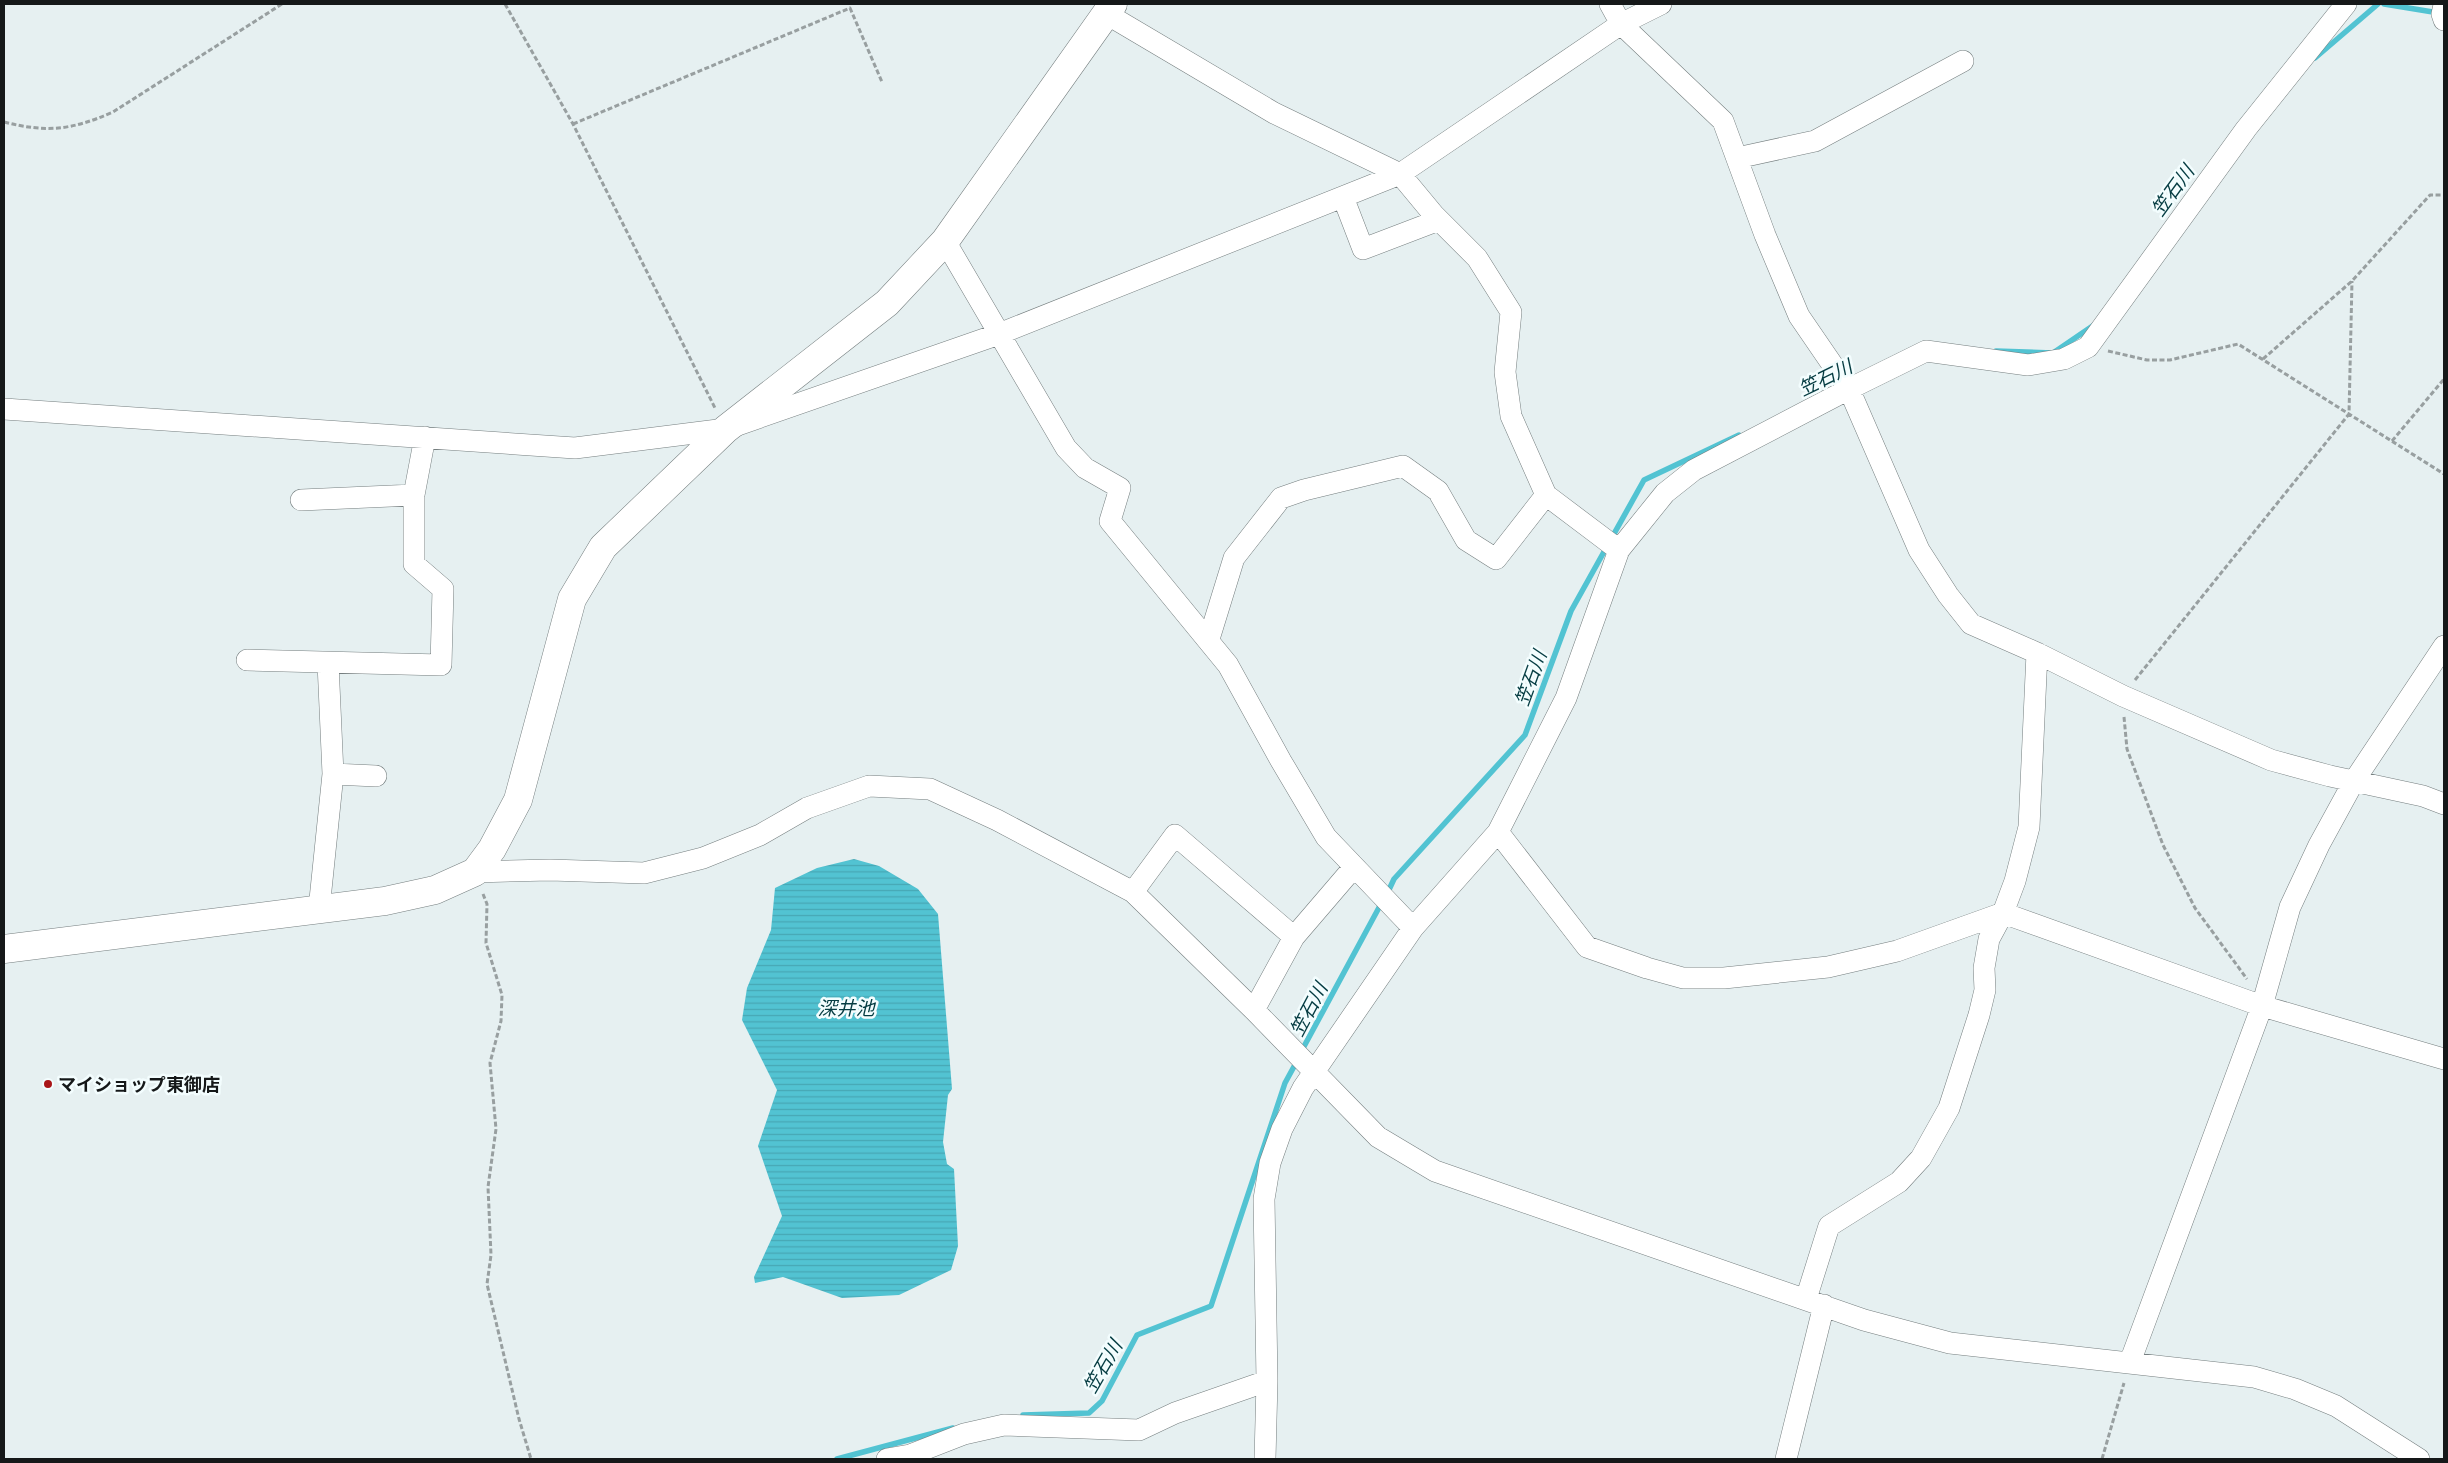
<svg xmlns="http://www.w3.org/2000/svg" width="2448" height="1463" viewBox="0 0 2448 1463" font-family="Commissioner,'Noto Sans JP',sans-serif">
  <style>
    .water { fill: url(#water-rules) }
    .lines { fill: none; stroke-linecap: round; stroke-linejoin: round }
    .stream { stroke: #52c3d2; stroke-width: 5.5 }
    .street-casing { stroke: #757e7f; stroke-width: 22 }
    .secondary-casing { stroke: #757e7f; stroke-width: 29 }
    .path { stroke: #989fa0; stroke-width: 3; stroke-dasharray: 5 2.5; stroke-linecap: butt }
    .street { stroke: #fff; stroke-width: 21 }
    .secondary { stroke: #fff; stroke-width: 28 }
    .poi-dot { fill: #a91518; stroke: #f3fdfe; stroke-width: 2 }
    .labels { text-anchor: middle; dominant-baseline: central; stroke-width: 5; stroke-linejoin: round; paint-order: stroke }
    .poi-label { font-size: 18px; font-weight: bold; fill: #151819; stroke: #f3fdfe; text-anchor: start }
    .water-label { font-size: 19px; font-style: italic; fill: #053c42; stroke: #f3fdfe }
  </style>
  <defs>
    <pattern id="water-rules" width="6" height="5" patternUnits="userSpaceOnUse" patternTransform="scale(1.25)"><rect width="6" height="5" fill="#52c3d2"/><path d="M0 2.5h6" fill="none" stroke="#47a7b4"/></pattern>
  </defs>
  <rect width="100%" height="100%" fill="#e6f0f1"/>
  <path class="water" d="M854,859L879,866L918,889L938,914L952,1089L948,1095L943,1142L947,1164L954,1169L958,1246L951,1270L899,1295L842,1298L783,1277L755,1283L754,1277L782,1216L758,1146L777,1090L742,1020L747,988L771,930L775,888L817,868Z"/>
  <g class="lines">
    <path class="stream" d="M2384,4L2439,13
      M2315,58L2378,4
      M1996,351L2053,353L2094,325
      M1387,894L1394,879L1525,735L1571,611L1644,480L1739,435
      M1301,1052L1382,902
      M1023,1415L1089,1413L1102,1401L1137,1335L1211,1306L1285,1083L1297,1061
      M837,1459L953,1428"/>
    <defs>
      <path id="street" d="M1610,4L1621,24L1723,121L1765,235L1799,316L1849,389L1919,550L1948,595L1971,624L2037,653L2123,696L2271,760L2330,776L2423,796L2444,804
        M2444,5L2442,14L2444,20
        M1105,13L1274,113L1400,174L1434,215L1477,258L1511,312L1505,372L1511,416L1546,495L1619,550
        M1737,158L1815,141L1963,61
        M1343,197L1363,249L1439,220
        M945,241L1066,448L1085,468L1120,488L1110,521L1228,665L1281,761L1326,837L1413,928
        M4,409L575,448L726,429L999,334L1400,174L1621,24L1661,4
        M301,500L414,495
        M1209,639L1234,558L1281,498L1304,490L1403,466L1438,491L1466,540L1496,559L1546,495
        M2037,653L2029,827L2015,881L2003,913L2262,1006L2444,1059
        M247,660L441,665L443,589L414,564V495L425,437
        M333,774L376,776
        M1498,832L1587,947L1647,968L1683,978H1724L1828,967L1897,951L2003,913
        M475,872L550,870L644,873L703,858L760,835L807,808L869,786L930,789L997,820L1133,892L1254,1010L1378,1137L1435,1171L1864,1320L1950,1343L2254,1377L2295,1389L2336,1406L2419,1459
        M1133,892L1175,835L1294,937
        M319,909L333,774L328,663
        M1254,1010L1294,937L1354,867
        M1806,1299L1829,1226L1899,1182L1921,1158L1949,1108L1979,1015L1985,990L1984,968L1989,939L2003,913
        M2130,1362L2262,1006L2290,907L2319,845L2354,781L2444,646
        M887,1459L910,1455L964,1434L1004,1425L1139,1430L1175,1413L1267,1381
        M1265,1459L1267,1381L1264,1199L1270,1163L1282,1129L1303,1088L1413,928L1498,832L1566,698L1619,550L1665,493L1694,470L1849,389L1926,351L2028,365L2064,359L2088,347L2246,129L2346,4
        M1786,1459L1824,1305"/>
      <path id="secondary" d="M4,949L385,901L435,890L475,872L492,849L518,800L572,599L603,547L726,429L887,303L945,241L1113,4"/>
    </defs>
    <use href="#street" class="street-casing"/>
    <use href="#secondary" class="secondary-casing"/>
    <path class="path" d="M505,4L573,124L715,408
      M4,122C47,133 72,130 113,112L282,4
      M573,124L850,8L882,82
      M2108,351L2147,360H2170L2238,344L2444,474
      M2263,359L2352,281L2430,195H2444
      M2392,441L2444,379
      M2135,680L2349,414L2352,281
      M2124,717L2127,749L2163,845L2195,908L2247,979
      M483,894L487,904L486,943L502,995L501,1021L490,1063L496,1129L488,1187L491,1255L487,1284L519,1419L531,1459
      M2102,1459L2124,1383"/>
    <use href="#street" class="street"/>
    <use href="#secondary" class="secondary"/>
  </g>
  <circle class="poi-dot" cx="48" cy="1084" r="5"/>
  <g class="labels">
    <g class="poi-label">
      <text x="58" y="1084">マイショップ東御店</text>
    </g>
    <g class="water-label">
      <text transform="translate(2172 190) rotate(-54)">笠石川</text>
      <text transform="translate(1825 377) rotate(-26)">笠石川</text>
      <text transform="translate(1530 678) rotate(-70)">笠石川</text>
      <text x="846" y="1007">深井池</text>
      <text transform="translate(1308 1009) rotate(-62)">笠石川</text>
      <text transform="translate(1102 1366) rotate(-60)">笠石川</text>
    </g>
  </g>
  <rect width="2448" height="1463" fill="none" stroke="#151819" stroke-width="10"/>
</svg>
